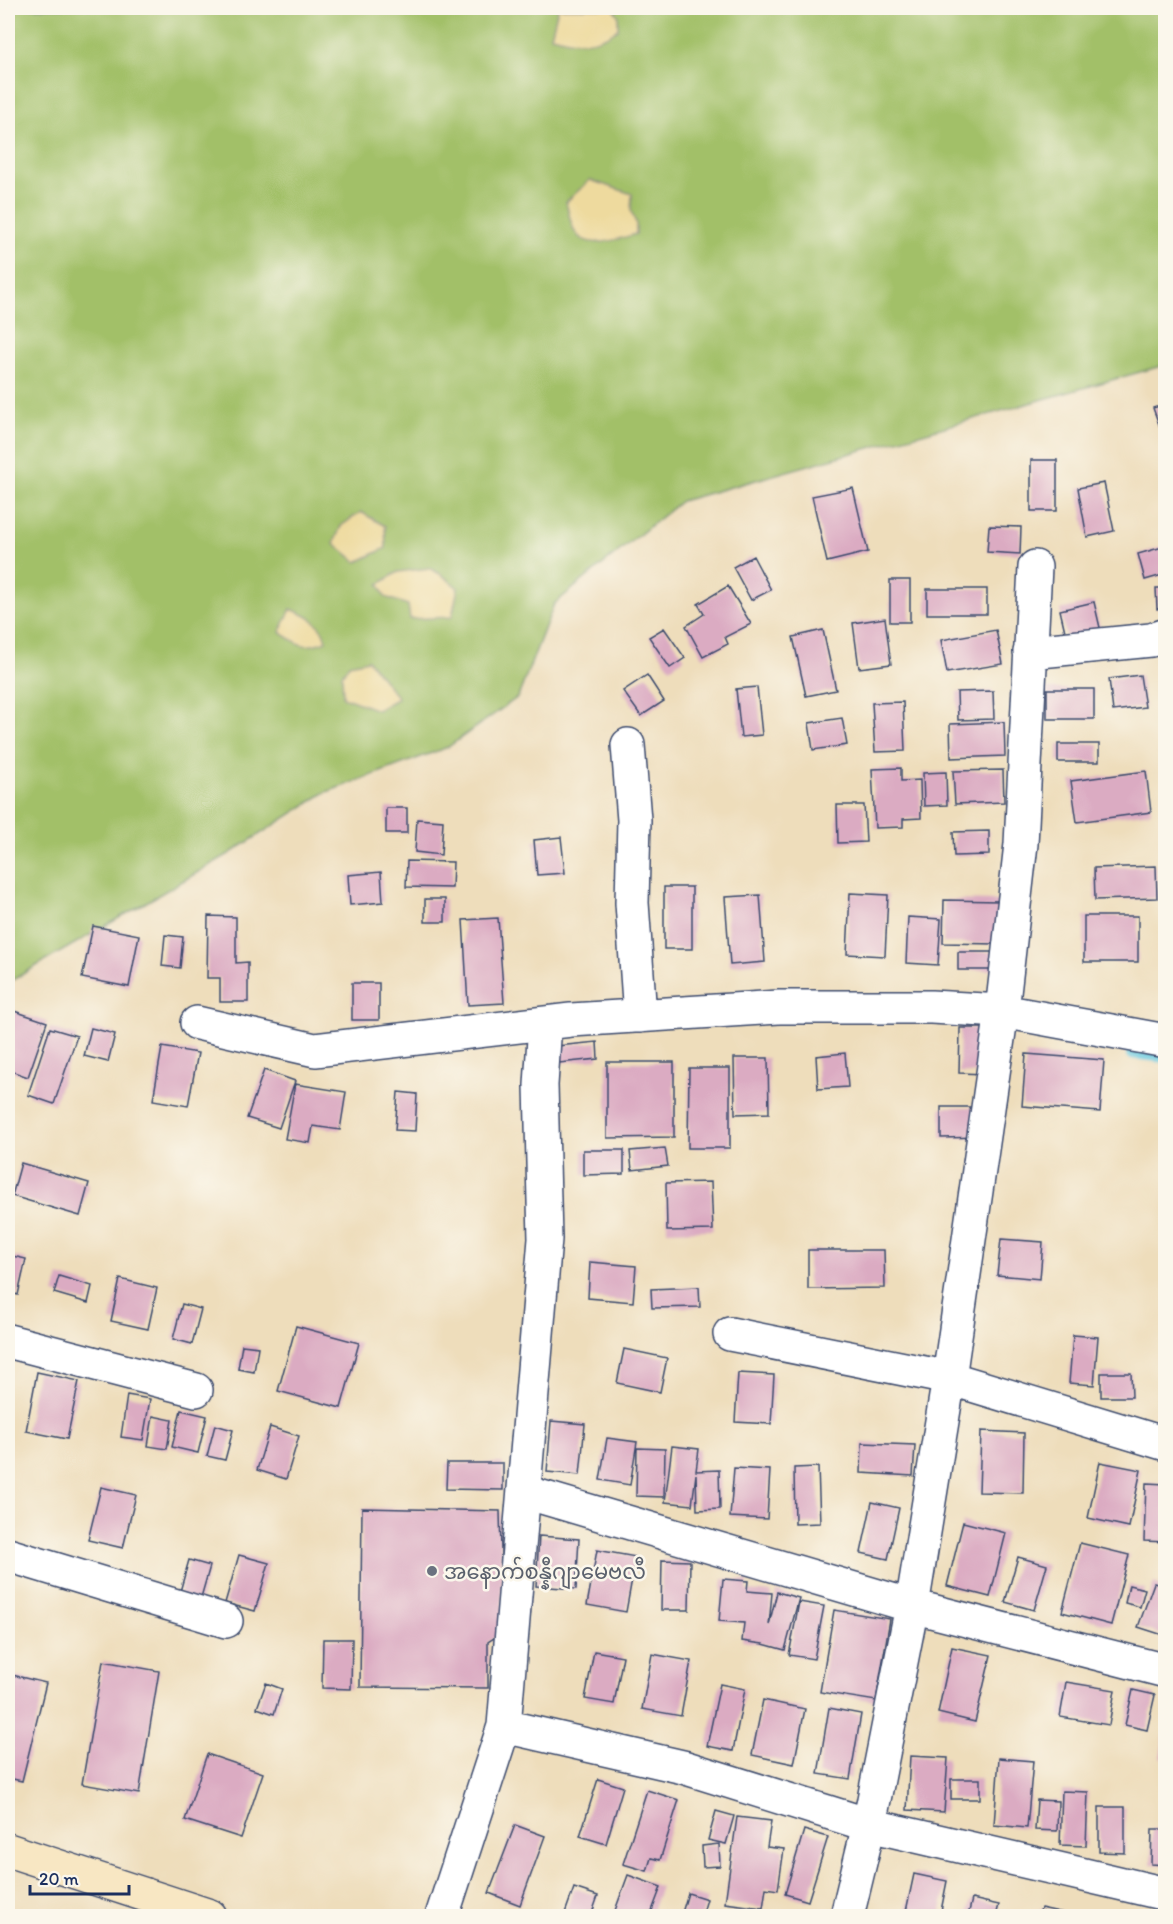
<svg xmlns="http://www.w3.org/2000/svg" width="1173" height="1924" viewBox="0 0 1173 1924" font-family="Itim,'Noto Sans Myanmar',sans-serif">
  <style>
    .green { fill: #a2c068; stroke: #5e7863; stroke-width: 1.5 }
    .sand { fill: #eeda9e; stroke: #84847e; stroke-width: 1.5 }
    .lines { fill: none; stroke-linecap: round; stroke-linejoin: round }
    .stream { stroke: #62c7df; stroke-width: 10 }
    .building { fill: #dbabc2 }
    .minor-casing { stroke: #3b496c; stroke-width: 36 }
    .secondary-casing { stroke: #3b496c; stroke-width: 36 }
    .minor { stroke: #fff; stroke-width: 33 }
    .secondary { stroke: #f8e7c3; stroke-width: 33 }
    .worship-dot { fill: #6b7280; stroke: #fbf7ec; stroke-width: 2 }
    .labels { text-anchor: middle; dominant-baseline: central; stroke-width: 5; stroke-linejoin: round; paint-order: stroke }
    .worship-label { font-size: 21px; fill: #5b616d; stroke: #fbf7ec; text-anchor: start }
  </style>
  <rect width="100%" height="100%" fill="#fbf7ec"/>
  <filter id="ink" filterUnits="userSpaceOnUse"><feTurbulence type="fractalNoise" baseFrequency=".0167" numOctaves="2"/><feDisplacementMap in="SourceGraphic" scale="12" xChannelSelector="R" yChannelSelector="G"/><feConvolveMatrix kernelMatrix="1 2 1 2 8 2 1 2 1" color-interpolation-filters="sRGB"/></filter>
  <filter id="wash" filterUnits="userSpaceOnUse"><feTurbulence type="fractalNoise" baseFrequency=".008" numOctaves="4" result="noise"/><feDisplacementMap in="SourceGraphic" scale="24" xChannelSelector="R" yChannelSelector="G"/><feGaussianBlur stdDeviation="1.35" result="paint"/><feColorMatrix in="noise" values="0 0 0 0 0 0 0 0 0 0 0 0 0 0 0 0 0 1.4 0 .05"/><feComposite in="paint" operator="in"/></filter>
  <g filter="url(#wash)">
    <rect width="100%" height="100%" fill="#edb"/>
    <path class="green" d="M8,8H1165V365L681,501L554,604L518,697L448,747L324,793L229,854L9,982L8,981Z"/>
    <path class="sand" d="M558,8H613L618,15V29C594,46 578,43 551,36Z
      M590,180L632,194L631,211L636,223V234C618,239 585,252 574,230C570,221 568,211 566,202Z
      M361,512L385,526L386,548L357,562L334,543L341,526Z
      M429,568L442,575L458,588L452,617L410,619L408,605L385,597L379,584L398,572Z
      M291,609C308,616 322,622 326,641C302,650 301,645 280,632Z
      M368,660L398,698L377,710L343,697L342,675L349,664Z"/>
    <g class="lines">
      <path class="stream" d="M1131,1054L1166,1058"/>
    </g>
    <g id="blocks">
      <path class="building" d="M1166,404V428L1161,430L1153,408Z
        M1031,460H1057V511H1031Z
        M1104,483L1114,531L1087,537L1078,488Z
        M853,488L868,552L827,562L812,496Z
        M989,526L1021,527L1020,554L987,552Z
        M1166,546V574L1145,580L1138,554Z
        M753,556L771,590L751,600L733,567Z
        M890,580H910V622H890Z
        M728,586L751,624L725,637L728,644L703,657L686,626L704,614L698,604Z
        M1156,588H1166V608L1157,609Z
        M927,589H987V614H927Z
        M1094,602L1101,632L1067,640L1060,610Z
        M885,618L891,664L859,668L853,623Z
        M664,628L685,658L670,668L649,637Z
        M823,630L836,690L806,696L793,637Z
        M996,630L1003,664L947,673L941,640Z
        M647,675L664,701L641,716L623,691Z
        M1140,675L1145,707L1113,711L1109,679Z
        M757,687L762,735L741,737L736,689Z
        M1047,689H1094V719H1047Z
        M993,691L994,719L958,720L957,692Z
        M903,702L905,751L875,752L872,703Z
        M842,718L847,745L813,750L809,723Z
        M1004,722L1005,756L951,758L950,724Z
        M1058,744H1099V762H1058Z
        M901,768V781L920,780L921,818L903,819V827L875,828L872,769Z
        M1003,770L1004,802L955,804L953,771Z
        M1146,771L1151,812L1077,822L1071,781Z
        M946,772L947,805L924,806L923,773Z
        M837,805H864L866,842L838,843Z
        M386,808H407V833H386Z
        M417,819L443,821L441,855L415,852Z
        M989,831V855L954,856L953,832Z
        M561,837L565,873L537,875L534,840Z
        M407,861L453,862L452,888L406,887Z
        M1156,866L1157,898L1095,900L1094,868Z
        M381,872L383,902L350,905L348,875Z
        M664,887H692V949H664Z
        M850,893L888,895L885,956L847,954Z
        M760,895L765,962L730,965L725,897Z
        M425,899H445V922H425Z
        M944,900L999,901L997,944L943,943Z
        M208,916L236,917V963L248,962V1002H220V978H207Z
        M1084,916H1138V962H1084Z
        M908,917L941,919L938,965L906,963Z
        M498,918L504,1003L468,1005L463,920Z
        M93,926L139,935L129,987L82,978Z
        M165,935L183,937L180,968L162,966Z
        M958,952H1000V970H958Z
        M352,983H379V1020H352Z
        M11,1010L47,1022L28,1077L8,1070V1020Z
        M50,1028L77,1036L54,1104L28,1095Z
        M91,1028L115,1034L108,1062L84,1056Z
        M960,1028H986V1074L959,1073Z
        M597,1042L598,1059L559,1063L557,1046Z
        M162,1047L198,1053L188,1106L153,1100Z
        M845,1053L848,1087L818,1089L816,1056Z
        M1026,1054L1104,1060L1100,1112L1022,1106Z
        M734,1058H768L769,1113L735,1114Z
        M607,1062H674V1137L607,1138Z
        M689,1068H730V1148H688Z
        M264,1070L295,1081L279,1128L247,1118Z
        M295,1084L346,1092L340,1130L313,1126L310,1143L285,1139Z
        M398,1092L417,1094L415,1131L395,1130Z
        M941,1107H983L984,1137L941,1138Z
        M665,1148L668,1166L632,1170L630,1151Z
        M583,1150H624V1174L583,1175Z
        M21,1163L89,1183L80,1216L12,1196Z
        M711,1182L713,1230L667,1231L666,1183Z
        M1001,1239L1043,1242L1040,1279L997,1275Z
        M808,1250H884L885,1288L808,1289Z
        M8,1255L26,1259L18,1295L8,1292Z
        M590,1262L636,1266L633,1302L588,1298Z
        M59,1276L92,1286L88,1303L54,1293Z
        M120,1279L157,1288L148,1329L111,1321Z
        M699,1287L700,1307L652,1308L651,1289Z
        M182,1304L201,1309L192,1344L173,1339Z
        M296,1326L359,1343L341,1408L278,1391Z
        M1073,1335L1098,1337L1094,1385L1069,1383Z
        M242,1345L258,1347L254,1372L238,1369Z
        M624,1349L667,1358L660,1392L617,1383Z
        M37,1372L79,1381L67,1439L26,1431Z
        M738,1373L774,1375L771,1424L735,1422Z
        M1101,1373H1131L1132,1397H1101Z
        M1164,1383H1166V1402L1161,1401Z
        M127,1395L150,1399L143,1440L121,1437Z
        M181,1410L207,1416L198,1453L172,1447Z
        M153,1416L172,1420L167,1449L148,1446Z
        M551,1421L585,1424L580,1475L547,1472Z
        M215,1425L233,1430L225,1460L207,1456Z
        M270,1427L299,1436L286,1479L257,1470Z
        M981,1431L1024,1433L1023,1493L979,1492Z
        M607,1438L637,1442L630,1485L600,1480Z
        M862,1443L915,1445L913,1476L861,1473Z
        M672,1446L699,1449L696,1471L719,1470L720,1509L697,1510L696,1474L692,1505L665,1502Z
        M637,1448L665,1449L664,1497L636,1496Z
        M1100,1462L1141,1470L1129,1527L1088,1518Z
        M447,1463H503V1490L446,1489Z
        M818,1467L820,1523L795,1524L794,1468Z
        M734,1468L770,1470L767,1519L730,1517Z
        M1146,1483L1166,1484V1542L1144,1541Z
        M101,1487L136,1495L123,1548L88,1540Z
        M872,1502L899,1508L888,1559L861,1553Z
        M362,1508L500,1511L503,1632L488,1642V1688L360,1687Z
        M963,1522L1006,1533L990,1597L947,1586Z
        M539,1536L579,1539L576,1589L536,1586Z
        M1080,1543L1129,1555L1111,1625L1062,1612Z
        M597,1550L636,1557L626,1612L587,1605Z
        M239,1555L269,1563L255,1611L225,1603Z
        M1018,1557L1047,1565L1034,1610L1005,1602Z
        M189,1560L210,1566L200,1601L179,1595Z
        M662,1560L690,1561L689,1610H661Z
        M723,1579L748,1581L747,1591L772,1593L769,1625L777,1592L799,1598L785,1650L763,1644L742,1641L744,1623L719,1621Z
        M1154,1583L1166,1587V1636L1138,1627Z
        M1129,1585L1145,1589L1140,1607L1125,1603Z
        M799,1602L824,1606L814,1659L789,1655Z
        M834,1610L890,1619L876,1701L820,1692Z
        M323,1639H352L351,1689L322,1688Z
        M952,1647L991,1655L975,1722L938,1713Z
        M594,1651L623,1656L614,1704L585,1699Z
        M652,1654L691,1661L681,1716L642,1709Z
        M103,1661L159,1671L139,1794L82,1784Z
        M8,1674L46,1683L22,1781L8,1778Z
        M1066,1682L1115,1690L1109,1725L1060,1717Z
        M266,1683L282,1689L274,1714L257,1708Z
        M720,1684L745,1689L733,1751L707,1746Z
        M1133,1690L1155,1695L1147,1730L1125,1725Z
        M763,1700L805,1709L794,1764L752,1755Z
        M829,1708L861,1714L850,1779L818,1774Z
        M1164,1736H1166V1759L1160,1758Z
        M207,1754L263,1773L241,1838L185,1820Z
        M910,1756L948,1758L944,1812L907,1810Z
        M999,1758L1033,1761L1027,1828L994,1825Z
        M598,1779L623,1787L606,1844L580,1836Z
        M951,1779H980V1799H951Z
        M647,1790L679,1800L660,1860L651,1858L647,1871L623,1864Z
        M1062,1791L1088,1792L1086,1846L1060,1845Z
        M1037,1800L1058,1801L1057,1831L1035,1830Z
        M1099,1807H1125V1853L1099,1852Z
        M716,1811L734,1816L726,1844L708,1840Z
        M737,1817L771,1821L767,1847L784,1849L778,1890L766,1888L763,1908L725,1903Z
        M515,1825L545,1836L520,1905L489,1893Z
        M1152,1829H1166V1865L1151,1864Z
        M804,1830L828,1837L808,1901L785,1894Z
        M719,1844L720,1866L703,1867L702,1846Z
        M914,1874L947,1881L940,1916H905Z
        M628,1875L661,1887L650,1916H613Z
        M574,1888L598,1896L591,1916H564Z
        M688,1893L707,1899L702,1916H681Z
        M972,1899L999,1905L996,1916H968Z
        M1041,1908L1064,1913L1063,1916H1038Z
        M508,1911L542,1912V1916H508Z"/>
    </g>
  </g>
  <g filter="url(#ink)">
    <use href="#blocks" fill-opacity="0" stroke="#3b496c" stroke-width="1.5"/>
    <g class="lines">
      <defs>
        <path id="minor" d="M1030,652L1151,640L1166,635
          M628,745L634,820L632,903L640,1016
          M197,1023L315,1050L571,1020L779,1007H931L1002,1011L1166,1041
          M730,1334L949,1378L1166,1444
          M8,1341L196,1390
          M525,1492L912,1606L1166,1671
          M8,1555L226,1621
          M504,1726L683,1767L869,1825L1166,1894
          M442,1916L504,1726L545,1239L541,1085L545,1023
          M847,1916L869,1825L912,1606L949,1378L1002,1011L1021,844L1035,567"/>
        <path id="secondary" d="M8,1850L210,1916"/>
      </defs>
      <use href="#minor" class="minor-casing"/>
      <use href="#secondary" class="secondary-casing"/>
      <use href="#minor" class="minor"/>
      <use href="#secondary" class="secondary"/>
    </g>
  </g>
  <circle class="worship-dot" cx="432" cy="1571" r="6"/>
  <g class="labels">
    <g class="worship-label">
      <text x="444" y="1571">အနောက်စန္နီဂျာမေဗလီ</text>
    </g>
  </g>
  <rect width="1173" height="1924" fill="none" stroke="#fbf7ec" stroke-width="30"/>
  <path d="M30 1885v9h99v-9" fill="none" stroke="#1b2f5e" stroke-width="3"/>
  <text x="39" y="1885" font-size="18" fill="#1b2f5e" stroke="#fbf7ec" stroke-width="4.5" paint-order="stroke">20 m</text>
</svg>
